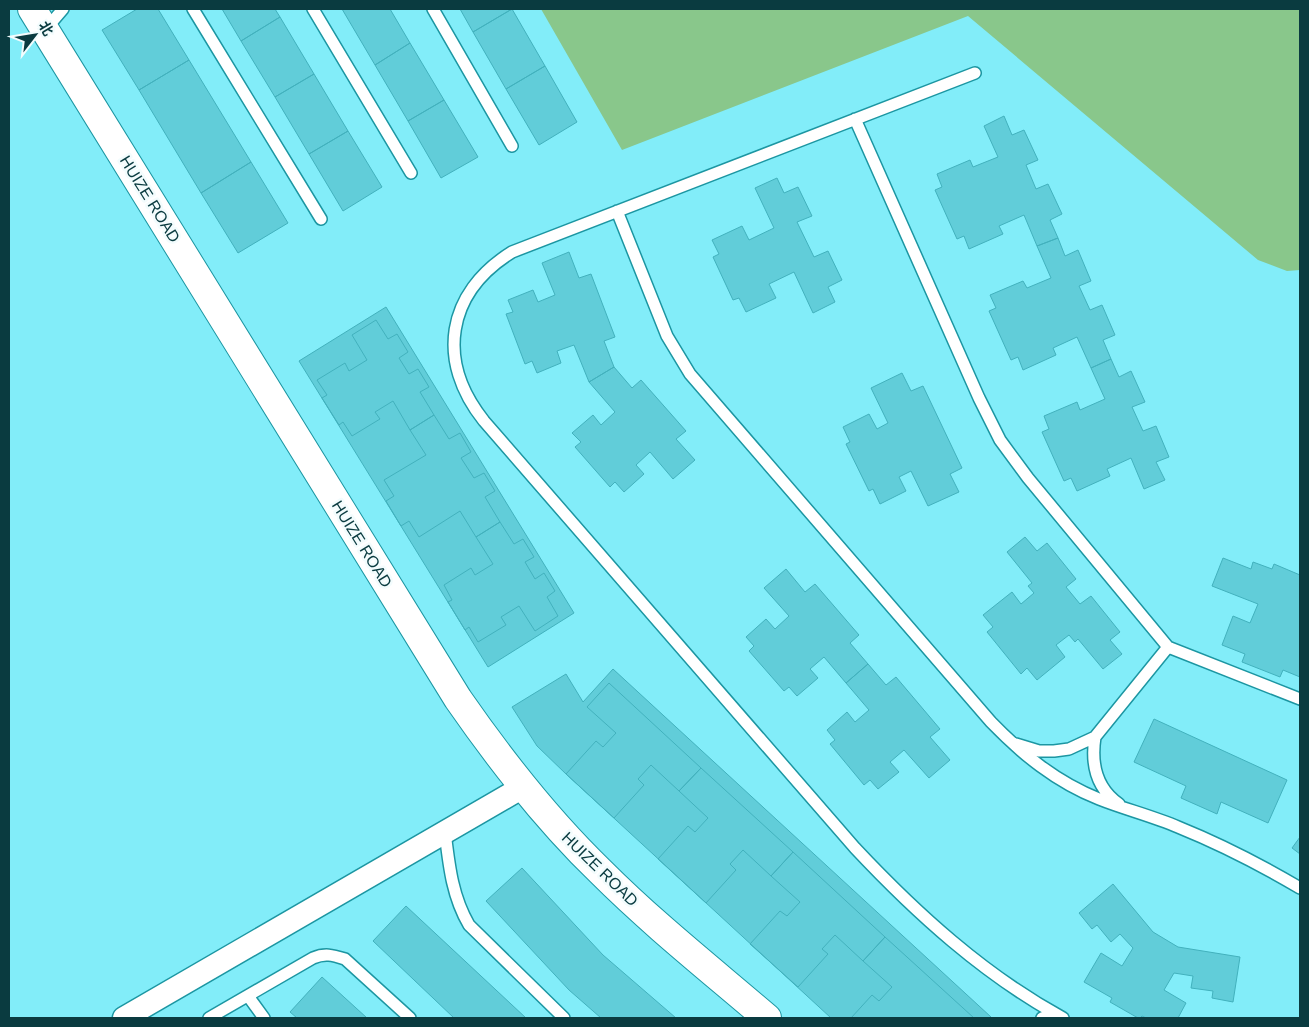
<svg xmlns="http://www.w3.org/2000/svg" width="1309" height="1027" viewBox="0 0 1309 1027" font-family="Arial,'Noto Sans SC',sans-serif">
  <style>
    .green { fill: #89c78b }
    .building { fill: #61cdd9; stroke: #42b1bd }
    .lines { fill: none; stroke-linecap: round; stroke-linejoin: round }
    .service-casing { stroke: #1c96a2; stroke-width: 14 }
    .minor-casing { stroke: #1c96a2; stroke-width: 25 }
    .tertiary-casing { stroke: #1c96a2; stroke-width: 30 }
    .service { stroke: #fff; stroke-width: 11 }
    .minor { stroke: #fff; stroke-width: 22 }
    .tertiary { stroke: #fff; stroke-width: 28 }
    .labels { text-anchor: middle; dominant-baseline: central; stroke-width: 5; stroke-linejoin: round; paint-order: stroke }
    .street-label { font-size: 16px; fill: #0a3b40; stroke: #f3fcfd }
  </style>
  <rect width="100%" height="100%" fill="#82edf9"/>
  <path class="green" d="M541,9H1300V270L1287,271L1258,260L968,16L622,150Z"/>
  <path class="building" d="M137,9H158L189,60L139,90L102,30Z
    M222,9H275L280,17L241,41Z
    M342,9H390L410,43L375,65Z
    M460,9H512L473,32Z
    M512,9L545,66L506,89L473,32Z
    M280,17L314,74L275,97L241,41Z
    M410,43L444,100L408,121L375,65Z
    M189,60L251,162L201,193L139,90Z
    M545,66L577,122L539,145L506,89Z
    M314,74L348,131L309,154L275,97Z
    M444,100L478,157L441,178L408,121Z
    M1004,116L1012,135L1024,130L1038,160L1026,165L1036,189L1048,184L1062,214L1050,220L1058,238L1037,246L1024,215L999,226L1003,234L969,249L964,236L957,239L935,190L942,187L937,174L970,160L973,167L998,157L984,126Z
    M348,131L382,187L343,211L309,154Z
    M251,162L288,223L238,253L201,193Z
    M777,178L784,193L798,187L812,216L797,222L814,257L828,251L842,280L828,287L835,302L813,313L794,272L769,284L776,298L746,312L739,298L733,300L713,257L719,254L712,240L742,226L749,240L774,228L755,188Z
    M1058,238L1065,256L1078,250L1091,281L1079,286L1090,310L1102,305L1115,335L1103,340L1111,359L1091,368L1077,337L1053,348L1056,355L1023,370L1018,357L1011,360L989,311L996,308L990,295L1023,281L1027,288L1051,278L1037,246Z
    M569,252L579,278L591,274L615,337L604,341L614,367L589,382L574,345L557,351L561,363L537,373L532,361L525,364L506,314L513,312L508,300L533,290L538,302L555,295L542,263Z
    M386,307L574,613L488,667L299,361Z
    M376,320L388,339L397,334L408,352L399,358L409,374L418,369L429,387L420,392L434,415L410,430L393,401L375,412L380,419L352,436L343,422L339,425L322,398L327,395L317,380L345,363L349,371L367,360L352,335Z
    M1111,359L1119,377L1131,371L1145,402L1132,407L1143,431L1156,426L1169,457L1156,462L1165,480L1144,489L1131,458L1107,469L1110,476L1077,491L1071,478L1064,481L1042,432L1049,429L1044,416L1077,402L1080,410L1105,399L1091,368Z
    M614,367L632,388L641,380L686,431L676,439L695,460L673,479L650,452L636,465L644,474L624,492L615,482L610,487L575,447L581,442L572,433L593,415L601,425L615,412L589,382Z
    M902,373L911,391L923,386L962,468L950,474L959,492L928,506L911,471L899,477L906,491L880,504L873,489L869,491L846,444L850,442L843,427L869,414L877,429L888,423L871,388Z
    M434,415L449,439L460,433L471,452L461,458L474,478L484,473L495,491L485,497L500,522L476,537L460,511L419,537L409,521L401,526L386,501L394,496L384,480L426,455L410,430Z
    M500,522L514,544L523,539L534,557L525,562L535,579L544,573L555,591L547,597L558,616L535,631L519,606L501,617L506,625L478,642L469,627L465,630L448,602L452,600L444,585L471,568L475,575L493,564L476,537Z
    M1025,537L1037,551L1047,543L1076,579L1066,587L1080,604L1091,596L1120,632L1110,640L1122,654L1103,669L1078,639L1075,642L1069,635L1056,645L1065,657L1037,680L1027,668L1021,674L987,632L993,627L983,615L1012,592L1021,604L1034,593L1028,586L1032,583L1007,552Z
    M1223,558L1251,569L1253,562L1272,569L1274,564L1300,575V677L1283,670L1280,677L1242,662L1245,654L1222,645L1233,616L1250,623L1258,604L1212,586Z
    M786,569L805,592L815,584L859,635L850,643L868,664L846,683L824,657L810,669L818,678L797,696L789,687L784,691L749,651L754,646L746,637L766,619L775,629L789,616L764,588Z
    M868,664L886,685L896,677L940,729L930,737L950,760L929,778L904,750L890,762L899,772L878,789L870,780L864,785L830,744L835,740L827,730L847,712L855,722L869,710L846,683Z
    M613,669L991,1017L990,1018H831L566,774L537,746L512,707L566,674L583,702Z
    M609,683L701,768L679,791L651,765L638,779L644,785L614,818L566,774L596,741L603,747L616,733L587,707Z
    M1154,719L1287,780L1268,823L1221,802L1217,814L1181,798L1186,786L1134,762Z
    M701,768L793,852L771,876L743,850L730,864L736,870L706,903L658,859L688,826L695,832L708,818L679,791Z
    M1300,837V854L1292,848Z
    M793,852L885,937L863,961L835,935L822,949L828,954L798,987L750,944L780,911L787,916L800,902L771,876Z
    M522,868L603,955L676,1018H601L569,990L486,901Z
    M1113,884L1153,932L1178,947L1240,957L1233,1002L1212,998L1213,991L1191,988L1193,976L1174,973L1164,990L1186,1003L1178,1018H1146L1142,1016L1140,1018H1138L1110,1002L1112,998L1084,982L1101,953L1122,966L1133,948L1120,934L1111,942L1097,925L1092,929L1079,913Z
    M406,906L526,1018H454L373,941Z
    M885,937L974,1018H851L872,995L879,1001L892,987L863,961Z
    M322,977L367,1018H297L290,1012Z"/>
  <g class="lines">
    <defs>
      <path id="service" d="M193,9L321,219
        M313,9L411,173
        M433,9L512,146
        M45,30L63,9
        M975,73L512,252C446,293 436,361 484,421L855,848C916,913 984,975 1063,1018
        M855,119L979,398L1000,440L1028,478L1168,647L1300,699
        M617,211L667,336L690,374L991,722C1022,754 1056,782 1099,799C1124,809 1152,816 1178,827C1220,844 1261,865 1300,888
        M1095,737C1091,763 1096,788 1119,804
        M1016,744L1039,751H1054L1069,749L1095,737L1168,647
        M445,832C449,865 452,896 469,925L564,1018
        M248,996L264,1018
        M209,1018L313,958C325,953 332,955 345,959L410,1018
        M1042,1018L1051,1014L1059,1016"/>
      <path id="minor" d="M124,1018L523,787"/>
      <path id="tertiary" d="M32,9L458,699C501,761 547,820 601,872C653,924 711,970 767,1018"/>
    </defs>
    <use href="#service" class="service-casing"/>
    <use href="#minor" class="minor-casing"/>
    <use href="#tertiary" class="tertiary-casing"/>
    <use href="#service" class="service"/>
    <use href="#minor" class="minor"/>
    <use href="#tertiary" class="tertiary"/>
  </g>
  <g class="labels">
    <g class="street-label">
      <text transform="translate(150 199) rotate(58)">HUIZE ROAD</text>
      <text transform="translate(362 544) rotate(58)">HUIZE ROAD</text>
      <text transform="translate(600 869) rotate(44)">HUIZE ROAD</text>
    </g>
  </g>
  <rect width="1309" height="1027" fill="none" stroke="#0a3b40" stroke-width="20"/>
  <g transform="translate(35 35) rotate(59)" stroke="#f3fcfd" stroke-width="4" paint-order="stroke">
  <path d="M0-4L9 19L0 12L-9 19Z" fill="#0a3b40"/>
  <text y="-8" font-size="14" font-weight="bold" text-anchor="middle" fill="#0a3b40">北</text>
  </g>
</svg>
